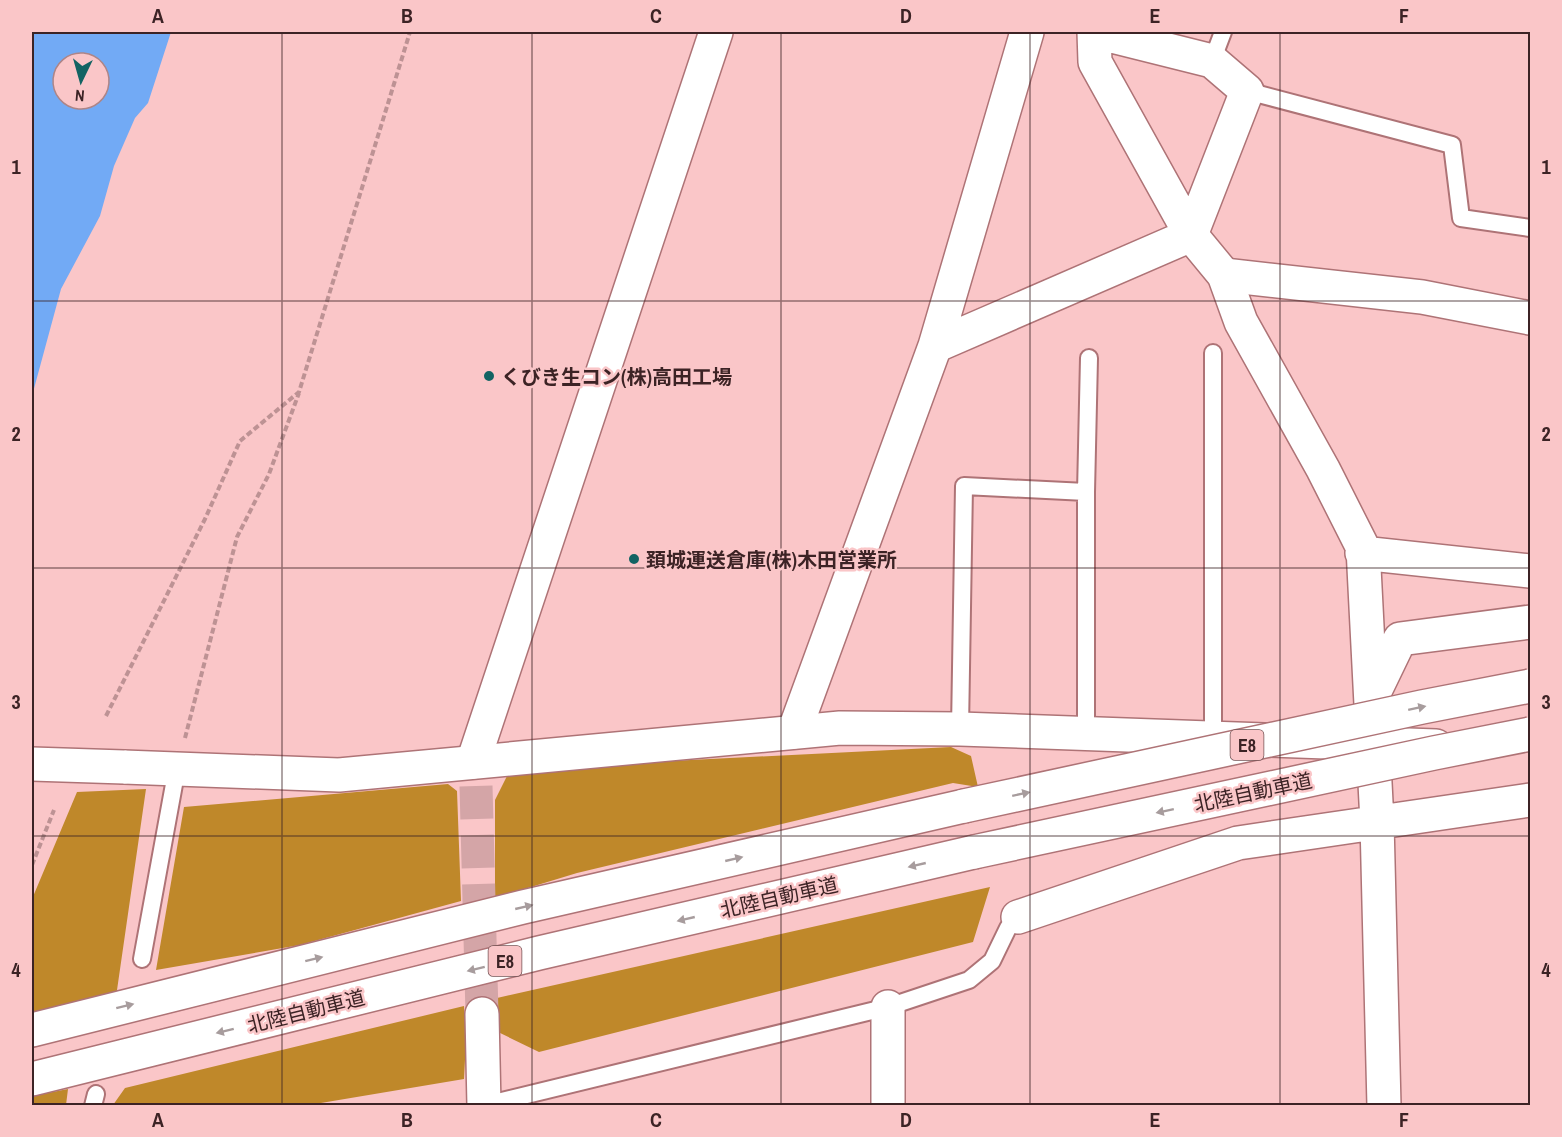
<svg xmlns="http://www.w3.org/2000/svg" width="1562" height="1137" viewBox="0 0 1562 1137" font-family="'Archivo Narrow','Noto Sans JP',sans-serif">
  <style>
    .forest { fill: #bf882a }
    .water { fill: #72aaf5; fill-rule: evenodd }
    .lines { fill: none; stroke-linecap: round; stroke-linejoin: round }
    .secondary-tunnel { stroke: #d4a5a7; stroke-width: 33; stroke-dasharray: 33 16; stroke-linecap: butt }
    .lane-casing { stroke: #ae7376; stroke-width: 20 }
    .street-casing { stroke: #ae7376; stroke-width: 36 }
    .secondary-casing { stroke: #ae7376; stroke-width: 36 }
    .highway-casing { stroke: #ae7376; stroke-width: 36 }
    .path { stroke: #bd9294; stroke-width: 4; stroke-dasharray: 6 3; stroke-linecap: butt }
    .lane { stroke: #fff; stroke-width: 16 }
    .street { stroke: #fff; stroke-width: 33 }
    .secondary { stroke: #fff; stroke-width: 33 }
    .highway { stroke: #fff; stroke-width: 33 }
    .secondary-bridge-casing { stroke: #ae7376; stroke-width: 36; stroke-linecap: butt }
    .highway-bridge-casing { stroke: #ae7376; stroke-width: 36; stroke-linecap: butt }
    .secondary-bridge { stroke: #fff; stroke-width: 33 }
    .highway-bridge { stroke: #fff; stroke-width: 33 }
    .oneway { fill: #a79c9d }
    .grid { fill: none; stroke: #3c2325; stroke-width: 1.5; stroke-opacity: 0.55 }
    .poi-dot { fill: #126363; stroke: #fac6c8; stroke-width: 2 }
    .labels { text-anchor: middle; dominant-baseline: central; stroke-width: 5; stroke-linejoin: round; paint-order: stroke }
    .shield { fill: #fac6c8; stroke: #755456; stroke-width: 1.5 }
    .shield-label { font-size: 18px; font-weight: bold; fill: #3c2325 }
    .poi-label { font-size: 20px; font-weight: bold; fill: #3c2325; stroke: #fac6c8; text-anchor: start }
    .street-label { font-size: 20px; fill: #3c2325; stroke: #fac6c8 }
    .neatline { fill: none; stroke: #3c2325; stroke-width: 2 }
    .grid-label { font-size: 20px; text-anchor: middle; font-weight: bold; fill: #3c2325 }
  </style>
  <rect width="100%" height="100%" fill="#fac6c8"/>
  <path class="forest" d="M951,747L971,756L978,787L953,783L577,873L495,898V800L507,776L572,766Z
    M448,784L457,791L461,901L300,945L156,970L184,807Z
    M146,789L116,997L32,1018V899L77,792Z
    M990,887L973,942L539,1052L498,1032L497,998Z
    M464,1006L466,1040L464,1079L309,1105H113L125,1088Z
    M68,1089L66,1105H32V1096Z"/>
  <path class="water" d="M32,32H171L148,103L135,118L114,166L100,216L61,289L32,396ZM63,63H99V99H63Z"/>
  <g class="lines">
    <path class="secondary-tunnel" d="M476,786L482,1014"/>
    <defs>
      <path id="lane" d="M1212,61L1223,32
        M1247,91L1452,145L1461,218L1530,228
        M1213,353V738
        M960,729L964,486L1086,492
        M1086,733V492L1089,358
        M142,959L177,768
        M93,1106L96,1094
        M481,1106L888,1007L969,980L992,961L1008,928L1018,917"/>
      <path id="street" d="M1096,32L1212,61L1247,91L1191,235L1224,275L1241,322L1323,469L1363,548L1377,822L1384,1106
        M935,346L1191,235L1095,62L1094,32
        M1362,553L1530,571
        M1373,695L1400,639L1530,622
        M794,732L935,346L1027,32
        M473,762L716,32
        M1018,917L1238,843L1530,800
        M888,1106V1007"/>
      <path id="secondary" d="M1224,275L1422,297L1530,318
        M124,767L339,775L840,728L960,729L1436,746
        M482,1014L484,1106"/>
      <path id="highway" d="M32,1030L523,907L964,806
        M32,1079L539,953L974,852"/>
    </defs>
    <use href="#lane" class="lane-casing"/>
    <use href="#street" class="street-casing"/>
    <use href="#secondary" class="secondary-casing"/>
    <use href="#highway" class="highway-casing"/>
    <path class="path" d="M106,716L205,519L240,441L299,392L410,32
      M185,738L237,537L269,474L299,393
      M32,865L54,810"/>
    <use href="#lane" class="lane"/>
    <use href="#street" class="street"/>
    <use href="#secondary" class="secondary"/>
    <use href="#highway" class="highway"/>
    <defs>
      <path id="secondary-bridge" d="M32,764L124,767"/>
      <path id="highway-bridge" d="M964,806L1422,707L1530,686
        M974,852L1434,753L1530,734"/>
    </defs>
    <use href="#secondary-bridge" class="secondary-bridge-casing"/>
    <use href="#highway-bridge" class="highway-bridge-casing"/>
    <use href="#secondary-bridge" class="secondary-bridge"/>
    <use href="#highway-bridge" class="highway-bridge"/>
  </g>
  <defs><path id="oneway-solid" d="M-6-.8H1V-3.2L6.5 0L1 3.2V.8H-6Z" transform="scale(1.5)"/></defs>
  <g class="oneway">
    <use href="#oneway-solid" transform="translate(1417 708) rotate(-12)"/>
    <use href="#oneway-solid" transform="translate(1021 794) rotate(-12)"/>
    <use href="#oneway-solid" transform="translate(1165 811) rotate(168)"/>
    <use href="#oneway-solid" transform="translate(734 859) rotate(-13)"/>
    <use href="#oneway-solid" transform="translate(917 865) rotate(167)"/>
    <use href="#oneway-solid" transform="translate(524 907) rotate(-13)"/>
    <use href="#oneway-solid" transform="translate(686 919) rotate(167)"/>
    <use href="#oneway-solid" transform="translate(314 959) rotate(-14)"/>
    <use href="#oneway-solid" transform="translate(476 969) rotate(166)"/>
    <use href="#oneway-solid" transform="translate(125 1006) rotate(-14)"/>
    <use href="#oneway-solid" transform="translate(225 1031) rotate(166)"/>
  </g>
  <path class="grid" d="M282,32V1106M532,32V1106M781,32V1106M1030,32V1106M1280,32V1106M32,301H1530M32,568H1530M32,836H1530"/>
  <g class="poi-dot">
    <circle cx="489" cy="376" r="6"/>
    <circle cx="634" cy="559" r="6"/>
  </g>
  <g class="labels">
    <g class="shield">
      <rect x="1230.5" y="730" width="33" height="30" rx="4.5"/>
      <rect x="488.5" y="946" width="33" height="30" rx="4.5"/>
    </g>
    <g class="shield-label">
      <text x="1247" y="745">E8</text>
      <text x="505" y="961">E8</text>
    </g>
    <g class="poi-label">
      <text x="501" y="376">くびき生コン(株)高田工場</text>
      <text x="646" y="559">頚城運送倉庫(株)木田営業所</text>
    </g>
    <g class="street-label">
      <text transform="translate(1253 792) rotate(-12)">北陸自動車道</text>
      <text transform="translate(779 897) rotate(-13)">北陸自動車道</text>
      <text transform="translate(306 1011) rotate(-14)">北陸自動車道</text>
    </g>
  </g>
  <rect width="1562" height="1137" fill="none" stroke="#fac6c8" stroke-width="66"/>
  <g transform="translate(81 81) rotate(185)"><circle r="28" fill="#fac6c8" stroke="#ae8587" stroke-width="1.5"/>
  <path d="M0-4.5L10 22L0 15L-10 22Z" fill="#126363"/>
  <text y="-9" font-size="16" font-weight="bold" text-anchor="middle" fill="#3c2325">N</text>
  </g>
  <rect x="33" y="33" width="1496" height="1071" class="neatline"/>
  <g class="grid-label">
    <text x="158" y="23">A</text>
    <text x="407" y="23">B</text>
    <text x="656" y="23">C</text>
    <text x="906" y="23">D</text>
    <text x="1155" y="23">E</text>
    <text x="1404" y="23">F</text>
    <text x="16" y="174">1</text>
    <text x="1546" y="174">1</text>
    <text x="16" y="441">2</text>
    <text x="1546" y="441">2</text>
    <text x="16" y="709">3</text>
    <text x="1546" y="709">3</text>
    <text x="16" y="977">4</text>
    <text x="1546" y="977">4</text>
    <text x="158" y="1127">A</text>
    <text x="407" y="1127">B</text>
    <text x="656" y="1127">C</text>
    <text x="906" y="1127">D</text>
    <text x="1155" y="1127">E</text>
    <text x="1404" y="1127">F</text>
  </g>
</svg>
